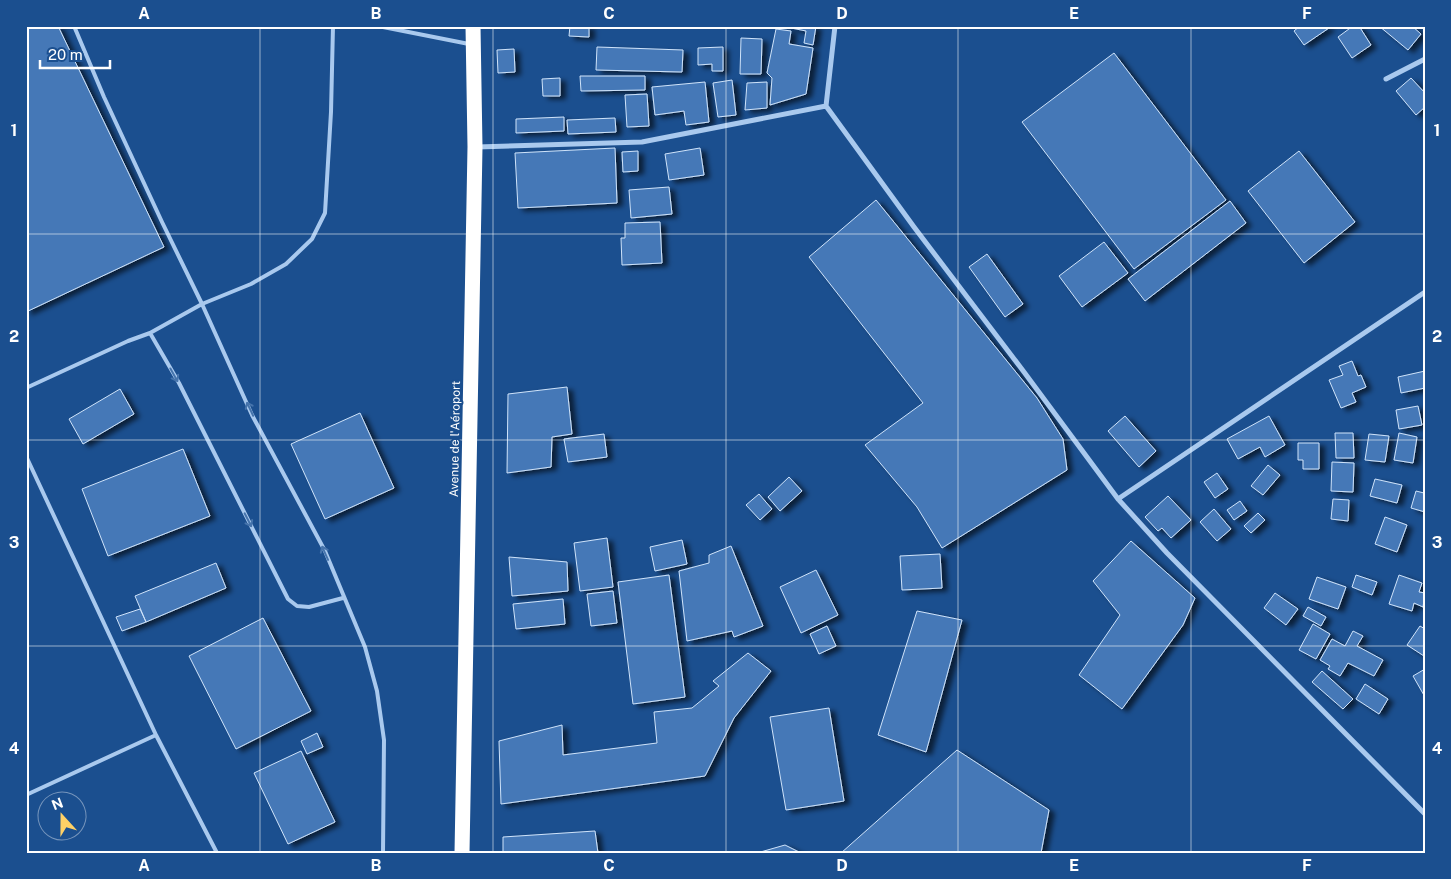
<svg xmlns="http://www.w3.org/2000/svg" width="1451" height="879" viewBox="0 0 1451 879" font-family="'Public Sans',sans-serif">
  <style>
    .building { fill: #4478b7; stroke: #cfe3fa; filter: url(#shadow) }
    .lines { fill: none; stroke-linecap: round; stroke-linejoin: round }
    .lane { stroke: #a9c9ee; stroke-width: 4 }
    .street { stroke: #a9c9ee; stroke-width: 5 }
    .highway { stroke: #fff; stroke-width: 15 }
    .oneway { stroke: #4674ac }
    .grid { fill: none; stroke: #fff; stroke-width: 1; stroke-opacity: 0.55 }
    .labels { text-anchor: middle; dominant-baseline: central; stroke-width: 4; stroke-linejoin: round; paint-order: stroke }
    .street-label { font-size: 12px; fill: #fff; stroke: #1b4f8f }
    .neatline { fill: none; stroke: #fff; stroke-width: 2 }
    .grid-label { font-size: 16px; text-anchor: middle; font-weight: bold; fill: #fff }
  </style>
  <defs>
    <filter id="shadow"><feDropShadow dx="5.5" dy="3" stdDeviation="2.5" flood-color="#0009"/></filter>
  </defs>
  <rect width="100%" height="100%" fill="#1b4f8f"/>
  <path class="building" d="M28,26H58L164,247L26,312V27Z
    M570,26H589V37L569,36Z
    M782,26H816L813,45L804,43L806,31Z
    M1300,26H1328L1329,28L1304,45L1294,31Z
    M1353,26H1359L1371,45L1352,58L1338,37Z
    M1379,26H1412L1421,34L1408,50Z
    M776,29L791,31L789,44L813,48L806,94L770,105L772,78L767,73Z
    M741,38L762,39L761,74H740Z
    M597,47L683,50L682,72L596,70Z
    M723,47V71H712V64L698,65V48Z
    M514,49L515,72L498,73L497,50Z
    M1114,53L1226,200L1134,269L1022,122Z
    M580,76H645V90L581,91Z
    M560,78V96H543L542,79Z
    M1411,78L1425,93V107L1416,115L1396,91Z
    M732,80L736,115L718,117L713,83Z
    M705,82L709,122L686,125L684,111L655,115L652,87Z
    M767,82V108L745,110L747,83Z
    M647,94L649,126L627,127L625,95Z
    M564,117V131L516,133V119Z
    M615,118L616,132L568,134L567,120Z
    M615,148L617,203L518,208L515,153Z
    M700,148L704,175L669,180L665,154Z
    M638,151V171L623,172L622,152Z
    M1299,151L1355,222L1304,263L1248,191Z
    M669,187L672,214L631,218L629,190Z
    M876,200L1037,398L1063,439L1067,470L942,548L917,507L865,445L923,403L809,257Z
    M1230,201L1246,223L1145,301L1128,279Z
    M660,222L662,263L622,265L621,238H625V223Z
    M1104,242L1128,273L1082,307L1059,276Z
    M987,254L1023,304L1005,317L969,267Z
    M1352,361L1358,376L1361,375L1366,387L1352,393L1356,402L1341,408L1329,380L1343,375L1339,366Z
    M1425,371V388L1401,393L1398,377Z
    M567,387L572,434L552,437L551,467L507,473L508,394Z
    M120,389L134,414L83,444L69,419Z
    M1418,406L1422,425L1399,429L1396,410Z
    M360,413L394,488L325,519L291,444Z
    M1125,416L1156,451L1139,467L1108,431Z
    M1269,416L1285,445L1265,457L1260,447L1238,459L1227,439Z
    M1335,433H1353L1354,458H1336Z
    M1399,433L1417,437L1413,463L1394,460Z
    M604,434L607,457L568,462L564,439Z
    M1369,434L1389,436L1385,462L1365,460Z
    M1298,443H1319V469H1303V460H1298Z
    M183,449L210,516L108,556L82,489Z
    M1332,462L1354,463L1353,492L1331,491Z
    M1268,465L1280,475L1263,495L1251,486Z
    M1217,473L1228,489L1215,498L1204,482Z
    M789,477L802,491L780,511L768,497Z
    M1375,479L1402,485L1397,503L1370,496Z
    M1416,491L1424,493L1425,491V512L1411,508Z
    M759,494L772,509L760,520L746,505Z
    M1168,496L1191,520L1171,538L1162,528L1158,531L1145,517Z
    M1333,499L1349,500L1348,521L1331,519Z
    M1240,501L1247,511L1234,520L1227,510Z
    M1214,509L1231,529L1217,541L1200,522Z
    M1258,513L1265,520L1251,533L1244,526Z
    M1385,517L1407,525L1397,552L1375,544Z
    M607,538L613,587L580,591L574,543Z
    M682,540L687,564L655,571L650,547Z
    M1131,541L1195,598L1183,625L1122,709L1079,675L1120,615L1093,581Z
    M731,546L763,626L734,637L732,631L687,641L679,571L709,563V555Z
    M940,554L942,588L902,590L900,556Z
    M509,557L567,562L568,591L512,596Z
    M216,563L226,588L146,622L135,596Z
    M816,570L838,615L801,633L780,587Z
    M669,575L685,697L633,704L618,582Z
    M1356,575L1377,582L1372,595L1352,587Z
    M1399,575L1422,583L1419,592L1425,593L1423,607L1414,603L1412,611L1389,604Z
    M1317,577L1346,587L1338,609L1309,599Z
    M613,591L617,623L591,626L587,594Z
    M1275,593L1298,609L1286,625L1264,608Z
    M563,599L565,624L516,629L513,604Z
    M1308,607L1326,617L1321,626L1303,616Z
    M140,609L146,622L122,631L116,617Z
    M917,611L962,620L926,752L878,735Z
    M263,618L311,711L236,749L189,656Z
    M1313,624L1330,634L1316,659L1299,650Z
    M827,626L836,646L819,654L810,634Z
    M1420,626L1425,629L1424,656L1407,645Z
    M1353,631L1363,636L1357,646L1383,660L1374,676L1348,663L1340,676L1328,669L1330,666L1320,660L1332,639L1345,646Z
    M748,653L771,671L734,718L705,776L501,804L499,741L562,725L563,755L657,743L654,712L692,708L719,686L713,681Z
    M1425,669V697L1413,676Z
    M1322,671L1353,699L1343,709L1312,682Z
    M1365,684L1388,699L1379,714L1356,699Z
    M829,708L844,801L786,810L770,717Z
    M317,733L323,747L307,754L301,741Z
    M957,750L1049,810L1041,853H841Z
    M301,751L335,822L288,844L254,773Z
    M595,831L598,853H503V837Z
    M785,845L801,853H757Z"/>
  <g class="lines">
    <path class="lane" d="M74,26L104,97L162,222L202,304L252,415L325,551L365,647L377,691L384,740L383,853
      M378,26L469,44
      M150,333L179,383L288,599L297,606L309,607L343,598
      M26,388L128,341L150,333L202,304L251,284L286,264L312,239L325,213L331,112L333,26
      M26,456L156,735
      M26,795L156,735L217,853"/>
    <path class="street" d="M835,26L826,106L914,227L1024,372L1118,499L1167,553L1425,814
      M1386,79L1425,59
      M477,147L642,142L826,106
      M1118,499L1425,292"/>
    <path class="highway" d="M462,853L475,147L473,26"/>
  </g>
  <defs><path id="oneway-shaft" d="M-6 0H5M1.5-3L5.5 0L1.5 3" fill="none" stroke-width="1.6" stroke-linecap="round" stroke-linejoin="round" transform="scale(1.25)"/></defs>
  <g class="oneway">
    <use href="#oneway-shaft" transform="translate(174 375) rotate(61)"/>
    <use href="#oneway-shaft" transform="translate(250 409) rotate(-115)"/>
    <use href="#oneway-shaft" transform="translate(248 520) rotate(63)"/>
    <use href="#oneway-shaft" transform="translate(325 553) rotate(-114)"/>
  </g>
  <path class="grid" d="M260,26V853M493,26V853M726,26V853M958,26V853M1191,26V853M26,234H1425M26,440H1425M26,646H1425"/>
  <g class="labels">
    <g class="street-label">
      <text transform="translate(455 439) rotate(-89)">Avenue de l'Aéroport</text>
    </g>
  </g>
  <rect width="1451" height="879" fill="none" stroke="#1b4f8f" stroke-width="55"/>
  <g transform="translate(62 816) rotate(339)"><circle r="24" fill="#1b4f8f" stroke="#7695bc"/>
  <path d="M0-4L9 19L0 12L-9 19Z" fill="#ffd166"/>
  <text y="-8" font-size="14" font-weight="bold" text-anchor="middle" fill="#ffffff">N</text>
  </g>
  <path d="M40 60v8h70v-8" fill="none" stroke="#ffffff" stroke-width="2.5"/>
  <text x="48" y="60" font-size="15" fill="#ffffff" stroke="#1b4f8f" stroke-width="4" paint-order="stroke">20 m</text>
  <rect x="28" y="28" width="1396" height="824" class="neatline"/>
  <g class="grid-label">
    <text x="144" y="19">A</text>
    <text x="376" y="19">B</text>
    <text x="609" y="19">C</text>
    <text x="842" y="19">D</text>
    <text x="1074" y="19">E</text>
    <text x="1307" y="19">F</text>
    <text x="14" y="136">1</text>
    <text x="1437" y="136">1</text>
    <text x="14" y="342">2</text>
    <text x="1437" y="342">2</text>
    <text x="14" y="548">3</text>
    <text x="1437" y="548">3</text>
    <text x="14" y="754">4</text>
    <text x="1437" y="754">4</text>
    <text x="144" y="871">A</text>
    <text x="376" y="871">B</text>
    <text x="609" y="871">C</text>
    <text x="842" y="871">D</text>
    <text x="1074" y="871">E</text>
    <text x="1307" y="871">F</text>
  </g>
</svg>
